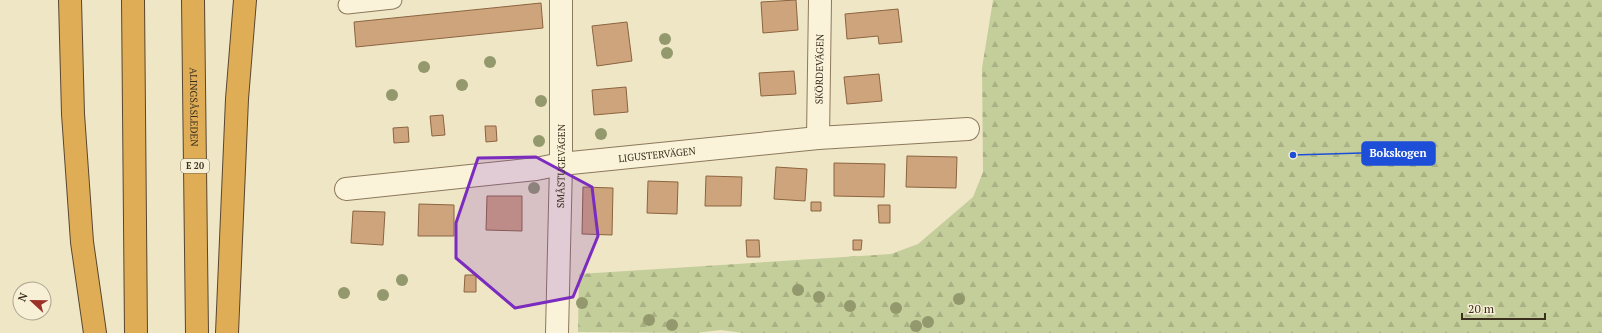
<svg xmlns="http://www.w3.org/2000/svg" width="1602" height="333" viewBox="0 0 1602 333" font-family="'PT Serif',serif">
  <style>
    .forest { fill: url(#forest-firs) }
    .building { fill: #cea47c; stroke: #8b6440 }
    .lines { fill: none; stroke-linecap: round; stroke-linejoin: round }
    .service-casing { stroke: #8c785b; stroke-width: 19 }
    .minor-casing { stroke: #8c785b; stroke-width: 24 }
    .motorway-casing { stroke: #59462f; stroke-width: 24 }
    .service { stroke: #faf3da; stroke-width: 17 }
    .minor { stroke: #faf3da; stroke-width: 22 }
    .motorway { stroke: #dfad56; stroke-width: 22 }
    .tree { fill: #93986d }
    .marked { fill: #7b2cbf; fill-opacity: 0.2; stroke: #7b2cbf; stroke-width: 3; stroke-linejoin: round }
    .labels { text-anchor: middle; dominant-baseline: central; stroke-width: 3; stroke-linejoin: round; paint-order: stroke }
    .shield { fill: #f7f0d6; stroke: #736956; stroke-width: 1 }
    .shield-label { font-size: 9px; font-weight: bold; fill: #3b2f1f }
    .street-label { font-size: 10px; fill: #3b2f1f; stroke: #f7f0d6 }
    .leader { fill: none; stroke: #1d4ed8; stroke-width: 1.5 }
    .callout-dot { fill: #1d4ed8; stroke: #f7f0d6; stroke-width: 1.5 }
    .callout { fill: #1d4ed8; stroke: #1d4ed8; stroke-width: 1.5 }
    .callout-label { font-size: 11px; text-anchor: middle; font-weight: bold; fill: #fff }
  </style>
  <defs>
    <pattern id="forest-firs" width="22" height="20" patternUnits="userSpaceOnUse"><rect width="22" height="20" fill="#c4ce9a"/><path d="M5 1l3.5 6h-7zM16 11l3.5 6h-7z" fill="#a9b184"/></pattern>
  </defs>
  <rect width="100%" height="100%" fill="#efe6c6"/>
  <path class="forest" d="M993,0H1602V333H743L721,330L695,333L578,332L579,274L891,254L918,244L973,197L983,172L982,68Z"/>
  <path class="building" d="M796,0L798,30L763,33L761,2Z
    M541,3L543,28L356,47L354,22Z
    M898,9L902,42L879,44L878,36L847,39L845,14Z
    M627,22L632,61L597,66L592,26Z
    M794,71L796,94L761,96L759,73Z
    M879,74L882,101L847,104L844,77Z
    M626,87L628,112L594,115L592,90Z
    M443,115L445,135L432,136L430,116Z
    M485,126H496L497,141L486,142Z
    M408,127L409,142L394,143L393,128Z
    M907,156L957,157L956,188L906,187Z
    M834,163L885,164L884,197L834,196Z
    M776,167L807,169L805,201L774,199Z
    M706,176L742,177L741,206H705Z
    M648,181L678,182L677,214L647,213Z
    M583,187L613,188L612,235L582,234Z
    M487,196H522V231L486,230Z
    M811,202H821V211H811Z
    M419,204L454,205V236H418Z
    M878,205H890V223H879Z
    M353,211L385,212L383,245L351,243Z
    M746,240H759L760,257H747Z
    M853,240H862L861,250H853Z
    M465,275H476V292H464Z"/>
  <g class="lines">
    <defs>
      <path id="service" d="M347,5L393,0"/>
      <g id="minor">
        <path id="s1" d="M818,138L820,0"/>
        <path id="s2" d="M346,189L536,169L561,164L818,138L968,129"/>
        <path id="s3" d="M557,333L561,164V0"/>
      </g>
      <g id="motorway">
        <path d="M70,0L73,114L82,242L95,333"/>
        <path d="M133,0L136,333"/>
        <path id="s4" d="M193,0L197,333"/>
        <path d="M227,333L237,99L245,0"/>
      </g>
    </defs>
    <use href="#service" class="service-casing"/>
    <use href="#minor" class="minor-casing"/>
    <use href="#motorway" class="motorway-casing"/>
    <use href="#service" class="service"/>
    <use href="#minor" class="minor"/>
    <use href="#motorway" class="motorway"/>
  </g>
  <g class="tree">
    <circle cx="665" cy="39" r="6"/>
    <circle cx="667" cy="53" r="6"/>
    <circle cx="490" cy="62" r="6"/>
    <circle cx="424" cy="67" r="6"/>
    <circle cx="462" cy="85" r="6"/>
    <circle cx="392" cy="95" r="6"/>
    <circle cx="541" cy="101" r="6"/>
    <circle cx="601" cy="134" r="6"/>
    <circle cx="539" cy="141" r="6"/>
    <circle cx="534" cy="188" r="6"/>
    <circle cx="402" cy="280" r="6"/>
    <circle cx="798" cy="290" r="6"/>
    <circle cx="344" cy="293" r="6"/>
    <circle cx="383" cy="295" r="6"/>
    <circle cx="819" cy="297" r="6"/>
    <circle cx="959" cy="299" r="6"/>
    <circle cx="582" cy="303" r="6"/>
    <circle cx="850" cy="306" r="6"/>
    <circle cx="896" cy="308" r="6"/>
    <circle cx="649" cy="320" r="6"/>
    <circle cx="928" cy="322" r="6"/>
    <circle cx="672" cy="325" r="6"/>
    <circle cx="916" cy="326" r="6"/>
  </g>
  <path class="marked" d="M536,157L592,187L598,236L573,297L515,308L456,258V223L478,158Z"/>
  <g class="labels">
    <rect class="shield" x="181" y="159" width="28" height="14" rx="3"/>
    <g class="shield-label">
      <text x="195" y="166">E 20</text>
    </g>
    <g class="street-label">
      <text stroke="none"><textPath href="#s1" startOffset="69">SKÖRDEVÄGEN</textPath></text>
      <text stroke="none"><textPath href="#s4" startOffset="107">ALINGSÅSLEDEN</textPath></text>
      <text stroke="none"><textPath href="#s2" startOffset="313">LIGUSTERVÄGEN</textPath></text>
      <text stroke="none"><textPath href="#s3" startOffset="167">SMÅSTUGEVÄGEN</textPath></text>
    </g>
  </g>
  <path class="leader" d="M1293 155L1362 153"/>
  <circle class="callout-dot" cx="1293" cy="155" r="4"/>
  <rect class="callout" x="1362" y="142" width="73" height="23" rx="4"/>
  <g class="callout-label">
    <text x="1398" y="157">Bokskogen</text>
  </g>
  <g transform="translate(32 301) rotate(292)"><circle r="19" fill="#f7f0d6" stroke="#aca38d"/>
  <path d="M0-3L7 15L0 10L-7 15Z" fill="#9c312a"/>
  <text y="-6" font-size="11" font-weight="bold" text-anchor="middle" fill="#3b2f1f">N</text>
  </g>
  <path d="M1462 313v6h83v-6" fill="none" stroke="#3b2f1f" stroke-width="2"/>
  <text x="1468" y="313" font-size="12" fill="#3b2f1f" stroke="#f7f0d6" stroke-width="3" paint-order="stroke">20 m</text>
</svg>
